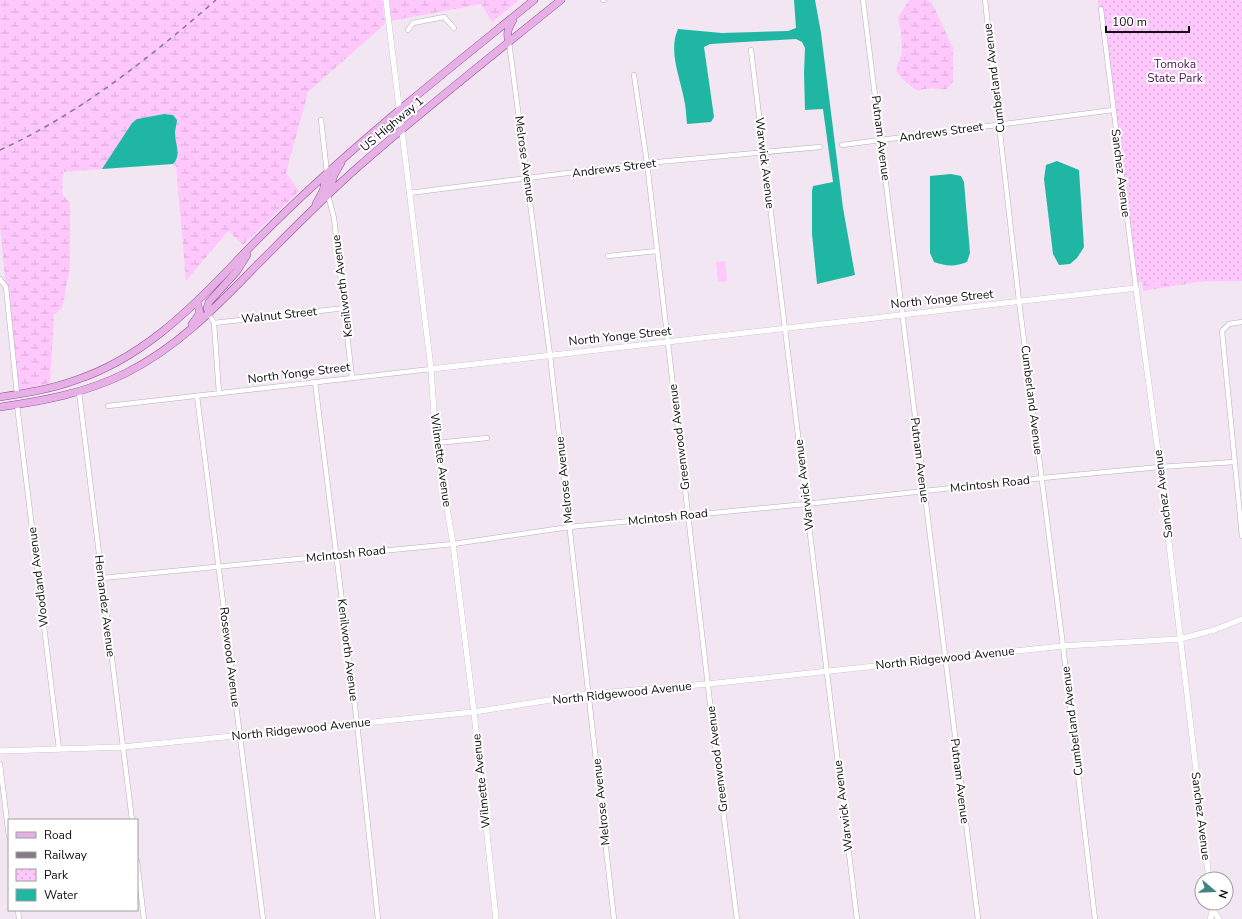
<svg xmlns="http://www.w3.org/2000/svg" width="1242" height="919" viewBox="0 0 1242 919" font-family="'Nunito Sans',sans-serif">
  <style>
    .green { fill: #fec8fd }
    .wetland { fill: url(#wetland-marsh) }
    .park { fill: url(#park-dots) }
    .water { fill: #1fb6a3 }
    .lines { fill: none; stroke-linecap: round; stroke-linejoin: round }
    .minor-casing { stroke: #baaeb9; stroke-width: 5.5 }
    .tertiary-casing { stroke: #baaeb9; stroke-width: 6 }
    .primary-casing { stroke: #915491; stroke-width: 8 }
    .minor { stroke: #fff; stroke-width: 4.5 }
    .tertiary { stroke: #fff; stroke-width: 5.5 }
    .primary { stroke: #e6b0e6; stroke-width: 7 }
    .rail { stroke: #837b83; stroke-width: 1.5; stroke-dasharray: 5 5; stroke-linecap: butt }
    .labels { text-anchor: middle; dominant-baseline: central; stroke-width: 4; stroke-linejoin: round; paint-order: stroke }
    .park-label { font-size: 12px; fill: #4f1250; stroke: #fff }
    .street-label { font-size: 12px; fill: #100c10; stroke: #fff }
  </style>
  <defs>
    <pattern id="wetland-marsh" width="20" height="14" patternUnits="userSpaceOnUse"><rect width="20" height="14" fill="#fec8fd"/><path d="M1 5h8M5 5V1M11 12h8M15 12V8" fill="none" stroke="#d9abd8"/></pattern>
    <pattern id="park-dots" width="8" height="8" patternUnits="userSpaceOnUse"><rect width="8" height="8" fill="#fec8fd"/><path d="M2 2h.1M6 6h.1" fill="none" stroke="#d9abd8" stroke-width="1.8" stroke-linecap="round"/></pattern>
  </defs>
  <rect width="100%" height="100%" fill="#f2e6f2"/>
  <path class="green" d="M725,261L727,281L718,282L716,262Z"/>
  <path class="wetland" d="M0,0H382L385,24L308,92L286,173L299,191L243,245L228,231L186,281L176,166L173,164C182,155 175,144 175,133C175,129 177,124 177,120L164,114L137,119L102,169L63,172L62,194L70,203V268L62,308L54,315L50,383L16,391L0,226Z
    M389,0H519L492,22L481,4L391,21Z
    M909,0H928L932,3L953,48V82L947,89C935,90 930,86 918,91L903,80L896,71L902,52L901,32L898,18Z
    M1242,275L1143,291L1142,282Z"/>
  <path class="park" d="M1098,0H1240L1242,2V281L1135,282Z"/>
  <path class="water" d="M794,0H815L821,33L843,208L855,275L817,284L812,234V191L813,186L833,182L823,109L805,110L804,73L805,48L802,42L796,39L710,44L704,47L714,117L711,122L687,124C686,115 686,107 684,99C680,77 668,51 678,29L722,33L788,31L796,28Z
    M164,114L173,115L177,120C177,124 175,129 175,133C175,144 182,155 173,164L102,169L132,123L137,119Z
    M1057,161L1079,170L1084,247L1077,258L1070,264L1059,265L1053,254L1044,179L1046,165Z
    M951,174L961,176L964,182L970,253L967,262C955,267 946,266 934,262L930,253V176Z"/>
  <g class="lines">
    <defs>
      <path id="minor" d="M603,0H604
        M863,0L978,919
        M985,0L1019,301L1063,646L1095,919
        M1101,9L1136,288
        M408,30L413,23L444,17L454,28
        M509,42L550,355L614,919
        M751,50L857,919
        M634,75L647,163L717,763L737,919
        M321,120L327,173
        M842,145L1113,110
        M409,193L647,163L820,147
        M328,195L334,218L352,378
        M608,256L657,251
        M0,279L6,287L17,394
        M209,314L214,323L219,393
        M1242,322L1229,324L1222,331L1242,536
        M214,323L345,308
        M315,382L357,723L378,919
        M79,392L132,820
        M197,396L263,919
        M17,405L59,749
        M108,406L431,369
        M436,443L487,438
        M102,578L453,544L569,527L806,504L1042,478L1160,467L1234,462
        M0,764L9,837
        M137,861L144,919
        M18,910L19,919"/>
      <path id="tertiary" d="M386,0L431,369L436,443L453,544L474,712L496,919
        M431,369L1136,288L1160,467L1209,879
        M0,751L123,747L474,712L588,694L708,684L1063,646L1180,639L1214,630L1242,619
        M1212,903L1213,910L1219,919
        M1210,919L1213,910"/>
      <path id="primary" d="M509,42C506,33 508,29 513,20
        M328,195L334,175L341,163
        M316,204L323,191L327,173
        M209,314L207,308L209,302L237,271L247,255
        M192,324L200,313L197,302
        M0,397C26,393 52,389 76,380C139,359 186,314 231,267C261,235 293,204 326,174C393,113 464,57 534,0
        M0,407C43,401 86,393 126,373C178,347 216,307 256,266C290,232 323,198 358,167C424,109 493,55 561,0"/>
    </defs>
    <use href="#minor" class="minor-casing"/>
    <use href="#tertiary" class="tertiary-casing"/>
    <use href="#primary" class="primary-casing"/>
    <use href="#minor" class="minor"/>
    <use href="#tertiary" class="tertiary"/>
    <use href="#primary" class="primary"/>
    <path class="rail" d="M0,150C81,113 149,58 216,0"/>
  </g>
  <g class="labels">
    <g class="park-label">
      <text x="1175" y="64">Tomoka<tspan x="1175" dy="14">State Park</tspan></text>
    </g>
    <g class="street-label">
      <text transform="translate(994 78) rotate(-97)">Cumberland Avenue</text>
      <text transform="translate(392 124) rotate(-40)">US Highway 1</text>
      <text transform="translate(941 132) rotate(-8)">Andrews Street</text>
      <text transform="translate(881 138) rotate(83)">Putnam Avenue</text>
      <text transform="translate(525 159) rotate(82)">Melrose Avenue</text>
      <text transform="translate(765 163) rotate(83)">Warwick Avenue</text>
      <text transform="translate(614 168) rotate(-7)">Andrews Street</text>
      <text transform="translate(1121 173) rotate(83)">Sanchez Avenue</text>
      <text transform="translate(342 286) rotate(-97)">Kenilworth Avenue</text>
      <text transform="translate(942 299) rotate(-6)">North Yonge Street</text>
      <text transform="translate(279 315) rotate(-6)">Walnut Street</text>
      <text transform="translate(620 336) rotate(-6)">North Yonge Street</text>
      <text transform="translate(299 373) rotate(-7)">North Yonge Street</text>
      <text transform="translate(1032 400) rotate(83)">Cumberland Avenue</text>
      <text transform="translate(679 437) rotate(-97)">Greenwood Avenue</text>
      <text transform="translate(441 460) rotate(82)">Wilmette Avenue</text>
      <text transform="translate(920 460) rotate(83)">Putnam Avenue</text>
      <text transform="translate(564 480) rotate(-96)">Melrose Avenue</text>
      <text transform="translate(990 484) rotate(-6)">McIntosh Road</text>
      <text transform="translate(804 485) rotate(-97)">Warwick Avenue</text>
      <text transform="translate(1163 494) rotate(-97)">Sanchez Avenue</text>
      <text transform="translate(668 517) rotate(-6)">McIntosh Road</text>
      <text transform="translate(346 554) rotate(-6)">McIntosh Road</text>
      <text transform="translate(38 577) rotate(-97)">Woodland Avenue</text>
      <text transform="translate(105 606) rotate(83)">Hernandez Avenue</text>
      <text transform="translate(348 650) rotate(83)">Kenilworth Avenue</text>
      <text transform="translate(230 657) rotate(83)">Rosewood Avenue</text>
      <text transform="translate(945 658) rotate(-6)">North Ridgewood Avenue</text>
      <text transform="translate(622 693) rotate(-6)">North Ridgewood Avenue</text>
      <text transform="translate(1072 721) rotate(-97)">Cumberland Avenue</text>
      <text transform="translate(301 729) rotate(-6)">North Ridgewood Avenue</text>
      <text transform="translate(717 759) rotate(-97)">Greenwood Avenue</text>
      <text transform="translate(481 781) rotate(-96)">Wilmette Avenue</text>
      <text transform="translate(960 781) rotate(83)">Putnam Avenue</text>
      <text transform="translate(601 802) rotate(-96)">Melrose Avenue</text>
      <text transform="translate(843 806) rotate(-97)">Warwick Avenue</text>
      <text transform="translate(1201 816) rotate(83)">Sanchez Avenue</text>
    </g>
  </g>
  <rect x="8" y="819" width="130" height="92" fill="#ffffff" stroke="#9f9e9f"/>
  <rect x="16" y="832" width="20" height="6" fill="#e6b0e6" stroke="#9f9e9f"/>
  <text x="44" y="839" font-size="12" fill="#100c10">Road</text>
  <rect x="16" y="852" width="20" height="6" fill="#837b83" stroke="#9f9e9f"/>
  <text x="44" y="859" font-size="12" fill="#100c10">Railway</text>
  <rect x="16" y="869" width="20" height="12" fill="url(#park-dots)" stroke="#9f9e9f"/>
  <text x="44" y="879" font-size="12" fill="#100c10">Park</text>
  <rect x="16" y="889" width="20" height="12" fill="#1fb6a3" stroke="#9f9e9f"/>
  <text x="44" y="899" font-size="12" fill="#100c10">Water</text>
  <g transform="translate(1214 891) rotate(109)"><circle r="19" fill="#ffffff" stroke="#9f9e9f"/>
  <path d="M0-3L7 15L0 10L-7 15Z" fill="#40857a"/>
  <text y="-6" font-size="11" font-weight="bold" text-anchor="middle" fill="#100c10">N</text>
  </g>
  <path d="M1106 26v6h83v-6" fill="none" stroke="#100c10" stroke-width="2"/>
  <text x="1112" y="26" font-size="12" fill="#100c10" stroke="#ffffff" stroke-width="3" paint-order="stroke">100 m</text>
</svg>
